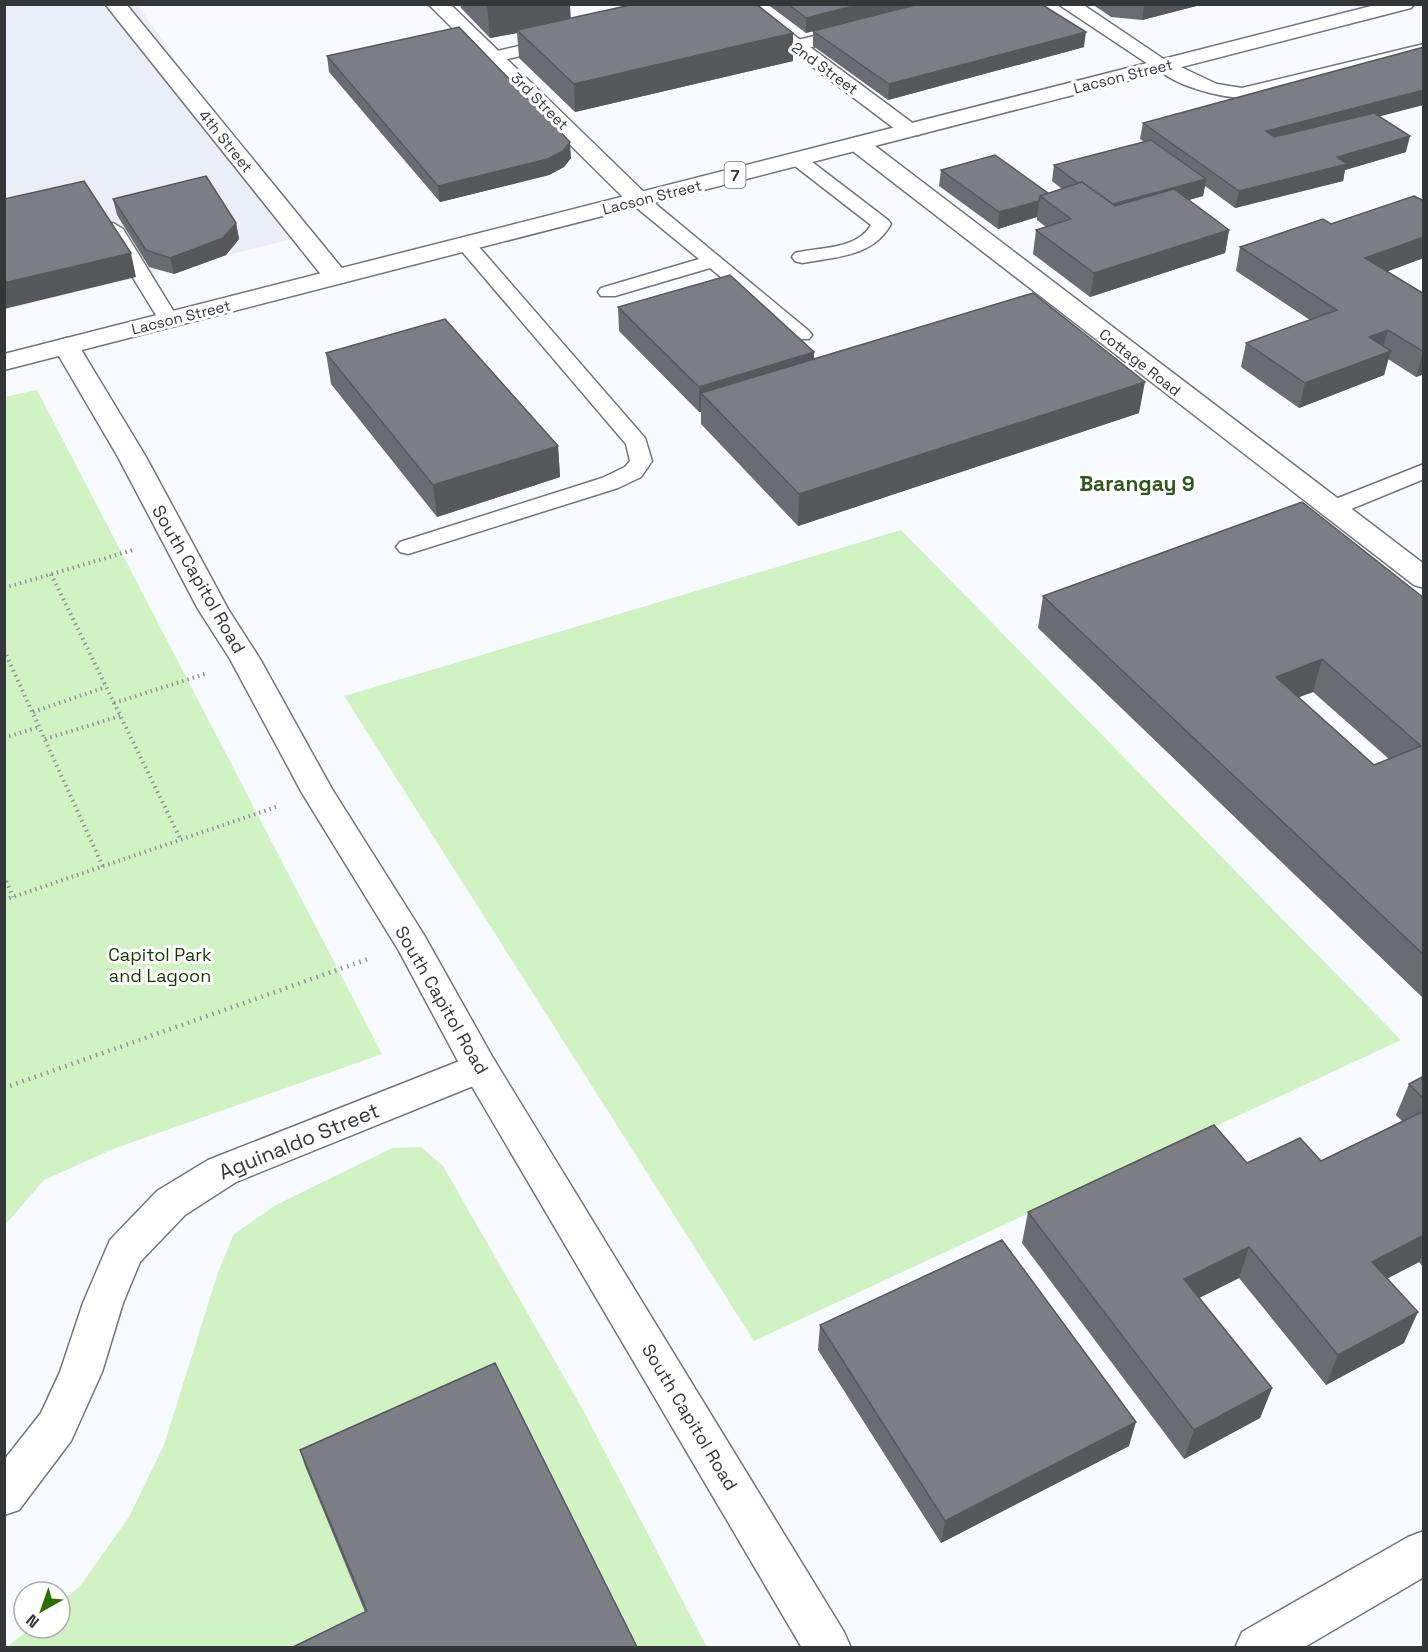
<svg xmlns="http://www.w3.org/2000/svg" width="1428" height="1652" viewBox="0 0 1428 1652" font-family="'Space Grotesk',sans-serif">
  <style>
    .built { fill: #e9eef9 }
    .green { fill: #d1f3c3 }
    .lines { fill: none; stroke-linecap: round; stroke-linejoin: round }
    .service-casing { stroke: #72747a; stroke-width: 3 }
    .minor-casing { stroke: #72747a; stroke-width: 3 }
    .tertiary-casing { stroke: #72747a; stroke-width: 3 }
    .primary-casing { stroke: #72747a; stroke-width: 3 }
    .path-far1 { stroke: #929498; stroke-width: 4; stroke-dasharray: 1.5 4; stroke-linecap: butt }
    .path { stroke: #929498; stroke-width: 4.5; stroke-dasharray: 1.5 5; stroke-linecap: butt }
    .service { fill: #fff; fill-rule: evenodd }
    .minor { fill: #fff; fill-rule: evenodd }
    .tertiary { fill: #fff; fill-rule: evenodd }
    .primary { fill: #fff; fill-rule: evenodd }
    .wall { fill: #6a6c72; fill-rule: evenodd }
    .shaded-wall { fill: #56585c }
    .building { fill: #7b7e84; stroke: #56585c; stroke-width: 1.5; fill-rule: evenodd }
    .labels { text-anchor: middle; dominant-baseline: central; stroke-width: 6; stroke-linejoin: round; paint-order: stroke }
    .far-street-label { font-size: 15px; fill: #353638; stroke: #fff }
    .shield { fill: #fff; stroke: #727274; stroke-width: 1.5 }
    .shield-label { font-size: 16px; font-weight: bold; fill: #353638 }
    .street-label { font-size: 18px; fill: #353638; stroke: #fff }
    .park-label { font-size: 18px; fill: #153700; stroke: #fff }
    .quarter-label { font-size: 21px; font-weight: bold; fill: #30581c; stroke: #fff }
    .near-street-label { font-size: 21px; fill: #353638; stroke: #fff }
  </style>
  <rect width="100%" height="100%" fill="#f7faff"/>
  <path class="built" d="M4,5H138L297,238L5,310Z"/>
  <path class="green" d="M37,390L382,1054L113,1149L44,1180L5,1225L4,397Z
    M901,530L1401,1040L754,1341L344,696Z
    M421,1147L443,1166L583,1410L707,1647H631L371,1626L329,1647L5,1648L31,1628H60V1603L80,1586L129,1517L164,1445L218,1272L234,1234L276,1205L392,1148Z"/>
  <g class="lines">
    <defs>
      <path id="service" d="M848,28L854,29L856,33L854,37L795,51L787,46L789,42Z
        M553,38L559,39L561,43L559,47L495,62L487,57L489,53Z
        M1424,44V54L1242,98C1219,97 1170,85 1156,66L1164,61L1170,62L1217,84L1242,88Z
        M797,154L803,155L888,220L891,224C873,257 835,257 802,263L795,261L792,257L795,253C819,247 857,250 871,225L791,163L788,159L791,155Z
        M639,194L646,196L809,331L812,335L809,339H795L710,268L615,296H601L598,292L601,288L699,259L632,204L630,200Z
        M113,223L123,229L179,320L176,324H162L159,320L103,229Z
        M466,238L473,240L645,438L652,461L641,477L618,488L408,554L400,552L396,547L400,542L602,478L625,467L630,461L626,444L459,248L456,244L459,240Z
        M1424,464V479L1339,514H1323L1320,509L1323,504Z"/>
      <path id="minor" d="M105,4H126L345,272L348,277L345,282L336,284L327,282Z
        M428,4H450L647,195L650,200L647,205H631Z
        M729,4H752L922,130L919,135H903Z
        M1058,4H1082L1174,66L1171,70H1157Z
        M858,137L866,139L1424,564V588L1414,585L850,149L847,144L850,139Z
        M480,1053L493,1058L498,1068L493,1078L236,1182L185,1215L140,1262L123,1303L102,1372L71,1441L19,1510L4,1515V1460L41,1413L60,1372L83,1303L110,1240L157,1191L208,1160Z"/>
      <path id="tertiary" d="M66,338L75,341L79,346L146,457L228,609L260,659L332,789L424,935L493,1058L844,1632L851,1648H802L467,1078L399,951L302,793L230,659L198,609L118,457L53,346L57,341Z
        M1424,1531V1577L1303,1648H1235L1242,1632L1408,1537Z"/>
      <path id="primary" d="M1379,4H1414L1411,8L4,370V354Z"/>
    </defs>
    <use href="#service" class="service-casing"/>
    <use href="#minor" class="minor-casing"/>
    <use href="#tertiary" class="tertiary-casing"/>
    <use href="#primary" class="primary-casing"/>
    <path class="path-far1" d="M51,574L181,840
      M4,588L133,550
      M4,650L103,867
      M114,703L205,674
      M33,712L106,687
      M4,738L39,727
      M45,739L120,716
      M4,876L13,897
      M4,900L276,807"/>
    <path class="path" d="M4,1088L371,958"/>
    <use href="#service" class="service"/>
    <use href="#minor" class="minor"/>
    <use href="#tertiary" class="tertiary"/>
    <use href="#primary" class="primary"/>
  </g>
  <path class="wall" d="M460,4H570V19L793,33V61L575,112L519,58L517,33L490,38L461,8Z
    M767,4H1041L1084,47L888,100L813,46V31L816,30L806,33Z
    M1092,4H1204L1142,20L1111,17Z
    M327,56L571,158L564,167L549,175L440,202L329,72Z
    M1423,105L1379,116L1406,152L1345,170L1343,181L1235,208L1205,186L1203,196L1189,200L1229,230L1225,253L1090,297L1033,254L1036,230L1046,227L1037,220V217L998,229L939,186L941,170L1048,193L1062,189L1052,181L1054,165L1144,142L1140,139L1143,123Z
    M113,199L236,223L239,239L226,255L174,274L149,267L117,215Z
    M1331,224L1387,271L1424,294V374L1416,377L1388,359L1384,375L1299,408L1241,367L1246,343L1310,320L1236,271L1240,247Z
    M618,307L814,352V359L1139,413L798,526L701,424V412H699L619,331Z
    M326,353L558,446L560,477L437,517L331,384Z
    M1043,596L1424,598L1423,998L1038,628ZM1313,692L1389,759L1374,765L1298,697Z
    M1424,1076V1268L1419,1262L1387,1278L1404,1343L1326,1385L1239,1278L1199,1298L1272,1388L1260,1418L1184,1459L1022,1243L1028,1212L1247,1163L1321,1161L1402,1121L1396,1115L1409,1084Z
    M820,1325L1129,1446L941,1543L818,1350Z
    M300,1450L637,1647L365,1612L305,1466Z"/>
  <path class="shaded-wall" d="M487,4H570L571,22L517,30V33L490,38Z
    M861,4H922L806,33V18Z
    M1147,4H1204L1142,20L1144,5Z
    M1086,32L1084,47L888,100L889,84Z
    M793,33V61L575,112L574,84Z
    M1424,90L1423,105L1263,147L1266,131Z
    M1410,136L1406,152L1345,170L1343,181L1235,208L1239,191L1337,157Z
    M570,142L571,158L564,167L549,175L440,202L438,186Z
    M1206,179L1203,196L1106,222L1108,206Z
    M1039,201L1037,217L998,229L999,212Z
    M236,223L239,239L226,255L174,274L170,258Z
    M1229,230L1225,253L1090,297L1094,273Z
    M1424,237V258L1359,282L1365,258Z
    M131,253L136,277L4,309V283Z
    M1388,330L1381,354L1391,351L1384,375L1299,408L1305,383L1369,337Z
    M814,352L813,376L701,393V412H699V387Z
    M1424,352V374L1416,377L1423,352Z
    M1145,382L1139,413L798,526L799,494Z
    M558,446L560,477L437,517L433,485Z
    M1322,659L1313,692L1268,709L1276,677Z
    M1424,1235V1251L1419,1262L1360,1293L1372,1262Z
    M1249,1247L1239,1278L1175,1310L1184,1279Z
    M1418,1312L1404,1343L1326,1385L1338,1355Z
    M1272,1388L1260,1418L1184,1459L1194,1430Z
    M1136,1422L1129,1446L941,1543L945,1521Z"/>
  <path class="building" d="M635,4H756L793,33L574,84L517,30Z
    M788,4H861L806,18Z
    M919,4H1041L1086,32L889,84L813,31Z
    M459,27L570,142L563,151L548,159L438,186L327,56Z
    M1424,47V90L1266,131L1274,137L1374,113L1410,136L1337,157L1347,164L1239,191L1143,123Z
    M1151,140L1206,179L1113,204L1082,182L1078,183L1054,165Z
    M995,155L1048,193L1040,196L1039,201L999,212L941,170Z
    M206,176L236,223L223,238L170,258L146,250L113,199Z
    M84,181L131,253L4,283V199Z
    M1082,182L1115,206L1174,189L1229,230L1094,273L1036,230L1071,219L1040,196Z
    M1414,196L1424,201V237L1365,258L1424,294V352L1388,330L1369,337L1391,351L1305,383L1246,343L1337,310L1240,247L1323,219L1331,224Z
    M730,275L814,352L699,387L618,307Z
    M1033,293L1145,382L799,494L701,393Z
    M445,319L558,446L433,485L326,353Z
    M1302,502L1424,598V955L1043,596ZM1322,659L1421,746L1374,765L1276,677Z
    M1424,1076V1099L1409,1084Z
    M1424,1111V1235L1372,1262L1418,1312L1338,1355L1249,1247L1184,1279L1272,1388L1194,1430L1028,1212L1214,1125L1247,1163L1300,1138L1321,1161Z
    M1002,1240L1136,1422L945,1521L820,1325Z
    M495,1363L637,1647H293L367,1611L300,1450Z"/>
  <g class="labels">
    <g class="far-street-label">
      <text transform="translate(825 68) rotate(36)">2nd Street</text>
      <text transform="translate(1123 76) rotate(-14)">Lacson Street</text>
      <text transform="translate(540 101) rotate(45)">3rd Street</text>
      <text transform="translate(226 141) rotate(51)">4th Street</text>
      <text transform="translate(652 197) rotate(-14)">Lacson Street</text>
      <text transform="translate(181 317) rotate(-14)">Lacson Street</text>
      <text transform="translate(1140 362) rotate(38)">Cottage Road</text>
    </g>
    <rect class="shield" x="724.5" y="162" width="21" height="26" rx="4.5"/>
    <g class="shield-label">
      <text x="735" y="175">7</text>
    </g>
    <g class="street-label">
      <text transform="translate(199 579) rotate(60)">South Capitol Road</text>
      <text transform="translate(442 1000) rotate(60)">South Capitol Road</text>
      <text transform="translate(690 1417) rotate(59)">South Capitol Road</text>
    </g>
    <g class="park-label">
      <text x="160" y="954">Capitol Park<tspan x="160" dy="21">and Lagoon</tspan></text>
    </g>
    <g class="quarter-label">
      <text x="1137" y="483">Barangay 9</text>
    </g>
    <g class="near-street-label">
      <text transform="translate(299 1141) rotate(-22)">Aguinaldo Street</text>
    </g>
  </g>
  <rect width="1428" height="1652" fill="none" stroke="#353638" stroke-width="12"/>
  <g transform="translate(42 1610) rotate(220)"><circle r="28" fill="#ffffff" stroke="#aeafaf" stroke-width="1.5"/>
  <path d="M0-4.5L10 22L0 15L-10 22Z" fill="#2f6e01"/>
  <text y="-9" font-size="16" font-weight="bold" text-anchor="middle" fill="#353638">N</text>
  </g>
</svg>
